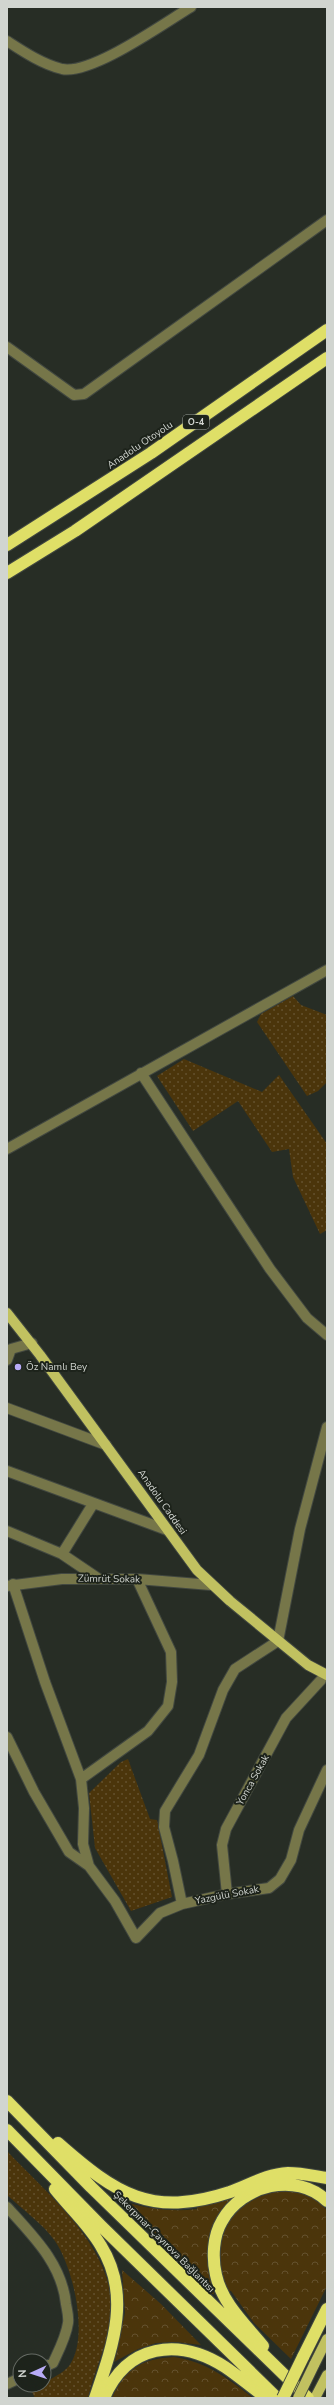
<svg xmlns="http://www.w3.org/2000/svg" width="334" height="2405" viewBox="0 0 334 2405" font-family="'Nunito Sans',sans-serif">
  <style>
    .grass { fill: url(#grass-dots) }
    .forest { fill: url(#forest-crowns) }
    .lines { fill: none; stroke-linecap: round; stroke-linejoin: round }
    .minor-casing { stroke: #424840; stroke-width: 12 }
    .major-casing { stroke: #424840; stroke-width: 12 }
    .highway-casing { stroke: #424840; stroke-width: 14 }
    .minor { stroke: #767649; stroke-width: 10 }
    .major { stroke: #c1c160; stroke-width: 10 }
    .highway { stroke: #dfdf67; stroke-width: 12 }
    .major-bridge-casing { stroke: #424840; stroke-width: 12; stroke-linecap: butt }
    .highway-bridge-casing { stroke: #424840; stroke-width: 14; stroke-linecap: butt }
    .major-bridge { stroke: #c1c160; stroke-width: 10 }
    .highway-bridge { stroke: #dfdf67; stroke-width: 12 }
    .poi-dot { fill: #b8abf7; stroke: #1d231b; stroke-width: 1.5 }
    .labels { text-anchor: middle; dominant-baseline: central; stroke-width: 4; stroke-linejoin: round; paint-order: stroke }
    .shield { fill: #1d231b; stroke: #9ba09a; stroke-width: 1 }
    .shield-label { font-size: 9px; font-weight: bold; fill: #d1d5d0 }
    .street-label { font-size: 10px; fill: #d1d5d0; stroke: #1d231b }
    .poi-label { font-size: 10px; fill: #d1d5d0; stroke: #1d231b; text-anchor: start }
  </style>
  <defs>
    <pattern id="grass-dots" width="8" height="8" patternUnits="userSpaceOnUse"><rect width="8" height="8" fill="#4b350b"/><path d="M2 2h.1M6 6h.1" fill="none" stroke="#64512e" stroke-width="1.8" stroke-linecap="round"/></pattern>
    <pattern id="forest-crowns" width="20" height="18" patternUnits="userSpaceOnUse"><rect width="20" height="18" fill="#4b350b"/><path d="M2 6a3 3 0 1 1 6 0M12 15a3 3 0 1 1 6 0" fill="none" stroke="#64512e"/></pattern>
  </defs>
  <rect width="100%" height="100%" fill="#272d25"/>
  <path class="grass" d="M293,996L301,1005L327,1015V1082L318,1091L307,1096L257,1022L261,1014Z
    M184,1059L262,1092L279,1075L327,1144V1230L320,1234L293,1177L289,1149L272,1152L238,1101L193,1131L157,1076Z
    M128,1759L150,1819L157,1820L172,1897L131,1911L95,1848L89,1793L121,1762Z
    M7,2151C49,2196 119,2251 111,2319C107,2346 94,2371 88,2398H35L31,2390L44,2385V2383C52,2378 63,2373 69,2366C90,2338 73,2267 55,2241C43,2224 22,2209 7,2195Z"/>
  <path class="forest" d="M285,2190C301,2192 318,2196 327,2211V2286L291,2359L254,2323L231,2291H228C206,2240 229,2198 285,2190Z
    M233,2195L235,2196L229,2202L211,2277L214,2294H208L167,2245L127,2206L128,2203C151,2209 173,2212 197,2209V2206L224,2200Z
    M122,2270L161,2304L201,2345L176,2342L156,2343L138,2349L114,2362L125,2313Z
    M174,2357C205,2361 229,2379 253,2398H112C125,2368 142,2359 174,2357Z"/>
  <g class="lines">
    <defs>
      <path id="minor" d="M7,41C24,52 42,64 62,69C92,75 164,23 191,7
        M7,347L74,395L84,394L327,220
        M141,1073L270,1269L307,1318L327,1335
        M7,1149L327,970
        M7,1360L11,1349L32,1343
        M7,1408L106,1445
        M7,1471L167,1530
        M7,1531L62,1554L99,1579
        M62,1554L93,1504
        M13,1584L45,1682L81,1779L84,1808L83,1844L89,1866L115,1901L136,1938L160,1913L182,1904L227,1894L269,1888L280,1879L291,1860L299,1830L327,1770
        M7,1586L62,1579H137L211,1585
        M7,1737L34,1792L69,1852L89,1866
        M81,1779L148,1731L168,1706L172,1682L171,1652L137,1579
        M227,1894L222,1845L226,1829L286,1718L321,1680
        M182,1904L173,1861L164,1827L165,1811L199,1755L223,1690L235,1669L278,1641L300,1529L327,1427
        M7,2207C34,2237 62,2264 66,2304C67,2310 69,2317 68,2323C66,2337 59,2350 53,2363L44,2367
        M7,2384L20,2378"/>
      <path id="major" d="M7,1313L40,1355L197,1570L230,1601L308,1665L327,1675
        M314,2365L327,2339
        M315,2398L327,2375"/>
      <path id="highway" d="M7,545L151,453L327,330
        M7,573L75,531L327,358
        M7,2101L91,2187L308,2398
        M7,2130L101,2226L277,2398
        M58,2143C116,2194 151,2218 230,2192C249,2185 267,2174 288,2173C301,2173 314,2176 327,2178
        M55,2189C70,2208 89,2225 101,2246C132,2296 112,2348 95,2398
        M263,2346C245,2324 222,2303 216,2275C212,2258 213,2236 222,2221C242,2185 296,2171 327,2201
        M303,2357L327,2309
        M104,2398C127,2344 178,2337 225,2367C240,2377 253,2389 267,2398"/>
    </defs>
    <use href="#minor" class="minor-casing"/>
    <use href="#major" class="major-casing"/>
    <use href="#highway" class="highway-casing"/>
    <use href="#minor" class="minor"/>
    <use href="#major" class="major"/>
    <use href="#highway" class="highway"/>
    <defs>
      <path id="major-bridge" d="M298,2398L314,2365"/>
      <path id="highway-bridge" d="M283,2398L303,2357"/>
    </defs>
    <use href="#major-bridge" class="major-bridge-casing"/>
    <use href="#highway-bridge" class="highway-bridge-casing"/>
    <use href="#major-bridge" class="major-bridge"/>
    <use href="#highway-bridge" class="highway-bridge"/>
  </g>
  <circle class="poi-dot" cx="18" cy="1367" r="4"/>
  <g class="labels">
    <rect class="shield" x="183" y="415" width="26" height="14" rx="3"/>
    <g class="shield-label">
      <text x="196" y="422">O-4</text>
    </g>
    <g class="street-label">
      <text transform="translate(140 445) rotate(-34)">Anadolu Otoyolu</text>
      <text transform="translate(162 1502) rotate(55)">Anadolu Caddesi</text>
      <text transform="translate(109 1579) rotate(1)">Zümrüt Sokak</text>
      <text transform="translate(253 1780) rotate(-61)">Yonca Sokak</text>
      <text transform="translate(227 1895) rotate(-11)">Yazgülü Sokak</text>
      <text transform="translate(164 2242) rotate(45)">Şekerpınar-Çayırova Bağlantısı</text>
    </g>
    <g class="poi-label">
      <text x="26" y="1367">Öz Namlı Bey</text>
    </g>
  </g>
  <rect width="334" height="2405" fill="none" stroke="#d1d5d0" stroke-width="16"/>
  <g transform="translate(32 2373) rotate(267)"><circle r="19" fill="#1d231b" stroke="#656a63"/>
  <path d="M0-3L7 15L0 10L-7 15Z" fill="#b8abf7"/>
  <text y="-6" font-size="11" font-weight="bold" text-anchor="middle" fill="#d1d5d0">N</text>
  </g>
</svg>
